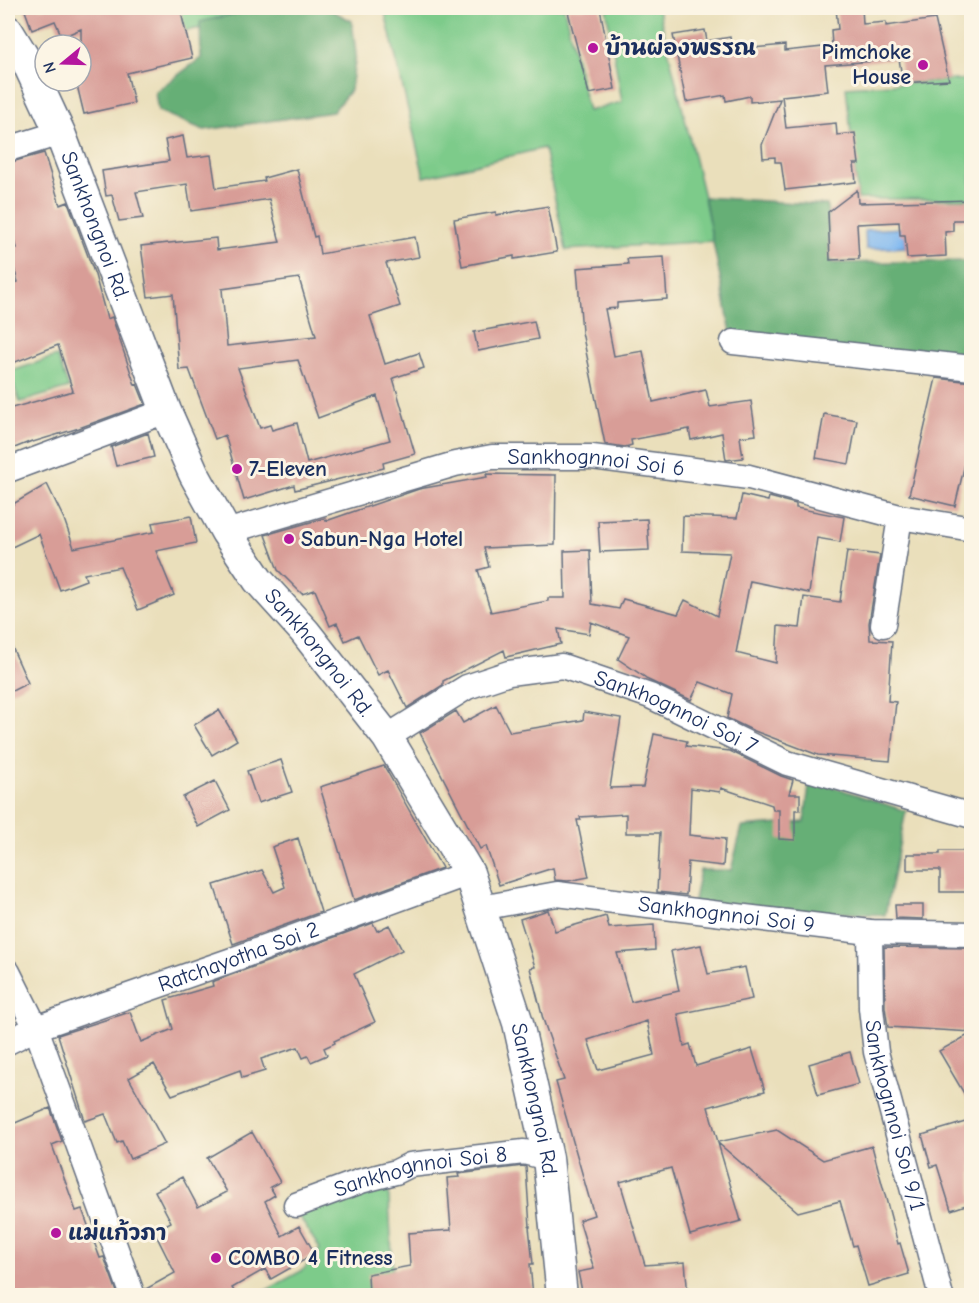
<svg xmlns="http://www.w3.org/2000/svg" width="979" height="1303" viewBox="0 0 979 1303" font-family="'Comic Neue','Playpen Sans Thai',sans-serif">
  <style>
    .green { fill: #7dcb8a; stroke: #4c7d74; stroke-width: 1.5 }
    .forest { fill: #66af76; stroke: #406f6a; stroke-width: 1.5 }
    .water { fill: #7fb8f0; stroke: #4d74a7; stroke-width: 1.5 }
    .building { fill: #d89d97; fill-rule: evenodd }
    .lines { fill: none; stroke-linecap: round; stroke-linejoin: round }
    .minor-casing { stroke: #636d7f; stroke-width: 27 }
    .tertiary-casing { stroke: #636d7f; stroke-width: 33 }
    .minor { stroke: #fff; stroke-width: 24 }
    .tertiary { stroke: #fff; stroke-width: 30 }
    .poi-dot { fill: #b5179e; stroke: #fcf5e5; stroke-width: 2 }
    .labels { text-anchor: middle; dominant-baseline: central; stroke-width: 6; stroke-linejoin: round; paint-order: stroke }
    .poi-label { font-size: 22px; font-weight: bold; fill: #1b2f5e; stroke: #fcf5e5; text-anchor: start }
    .street-label { font-size: 22px; fill: #1b2f5e; stroke: #fcf5e5 }
  </style>
  <rect width="100%" height="100%" fill="#fcf5e5"/>
  <filter id="ink" filterUnits="userSpaceOnUse"><feTurbulence type="fractalNoise" baseFrequency=".0167" numOctaves="2"/><feDisplacementMap in="SourceGraphic" scale="12" xChannelSelector="R" yChannelSelector="G"/><feConvolveMatrix kernelMatrix="1 2 1 2 8 2 1 2 1" color-interpolation-filters="sRGB"/></filter>
  <filter id="wash" filterUnits="userSpaceOnUse"><feTurbulence type="fractalNoise" baseFrequency=".008" numOctaves="4" result="noise"/><feDisplacementMap in="SourceGraphic" scale="24" xChannelSelector="R" yChannelSelector="G"/><feGaussianBlur stdDeviation="1.35" result="paint"/><feColorMatrix in="noise" values="0 0 0 0 0 0 0 0 0 0 0 0 0 0 0 0 0 1.4 0 .05"/><feComposite in="paint" operator="in"/></filter>
  <g filter="url(#wash)">
    <rect width="100%" height="100%" fill="#eadfbb"/>
    <path class="green" d="M140,8H259L201,22V28L145,38Z
      M384,8H564L588,111L622,102L606,8H658L704,197L713,241L566,250L544,148L424,177Z
      M971,79V199H858L846,87Z
      M57,356L69,388L20,402L9,372Z
      M388,1179L394,1295L256,1296L303,1270L320,1249L296,1212Z"/>
    <path class="forest" d="M259,8H327L352,21L356,54L351,89L333,112L204,130L158,111L155,92L201,58L200,22Z
      M704,197L827,205L831,263L971,261V368L733,342Z
      M810,779L906,811L885,915L693,905L700,870H731L742,827L804,822Z"/>
    <path class="water" d="M905,228L906,247L866,249L865,230Z"/>
    <g id="blocks">
      <path class="building" d="M24,8H180L192,58L127,73L134,103L84,114L76,81H81V29L62,37L55,21L32,30Z
        M567,8H600L615,89L589,94Z
        M836,8H862L863,24L886,22V26L935,19L949,80L903,83L899,59L825,65L828,91L782,96L786,128L836,123L837,135L855,133L859,164H854L856,182L785,190L781,162H775V157L763,158L762,145L780,99L750,102V96L726,101L725,95L686,102L673,35L705,30L707,41L730,37L732,50L785,45V51L832,46L831,30L838,29Z
        M183,136L187,158L211,155L216,188L265,181L264,178L297,169L314,237L317,236L320,254L415,237L419,257L386,263L400,306L370,316L385,364L419,353L424,368L393,378L415,454L383,463L384,468L295,490L294,485L244,500L225,435L215,439L189,369L179,370L173,294L148,297L141,246L216,238L217,250L280,242L269,199L191,211L187,184L136,192L143,218L119,221L112,195L106,196L102,171L169,161L165,140ZM299,278L316,336L227,346L222,289ZM298,360L318,418L377,396L390,440L307,463L297,423L272,430L270,425L260,428L238,368Z
        M44,153L60,205L68,202L95,275L107,319L112,317L135,385L137,384L145,404L79,428L33,442L32,441L12,449L8,438V409L73,391L58,345L8,365V285L18,282L9,250L17,248L8,214V163Z
        M857,190L858,203L972,200V220H953V231L945,232L946,256L907,258L905,235H900L899,222L857,224L859,259L830,260L828,212Z
        M548,206L557,252L514,259V256L462,266L454,219L496,212V215Z
        M664,257L667,299L617,303V308L605,309L614,356L643,351L653,402L706,390L710,407L751,401L756,435L740,437L743,458L726,460L722,433L691,440L689,429L631,440L632,445L625,447L605,444L582,332L577,268L628,264L627,259Z
        M534,321L538,339L478,351L474,332Z
        M936,378L972,382V434L955,506L909,495Z
        M824,414L857,420L849,464L816,458Z
        M148,433L154,457L116,466L111,447Z
        M486,474L556,475L555,545L484,548L489,567L478,570L491,612L548,601V598H565L564,551L590,550L592,604L619,609L623,599L678,614L685,600L717,616L730,553L682,551L683,516L737,518L742,495L768,501L769,497L796,504V508L844,517L840,542L817,538L809,593L750,581L736,653L776,663L778,626L800,628L804,597L840,602L847,551L880,555L869,623L870,640L892,641L888,701L896,702L890,761L818,755L752,730L727,718L732,694L700,682L691,700L646,679V678L618,659L629,636L591,622L589,634L558,629L561,644L506,657L504,650L443,681V685L407,708L388,670L378,675L358,635L345,641L337,623L330,626L315,590L302,594L278,570L265,535L325,518L326,521L419,489L487,477Z
        M47,484L64,519L74,548L154,532L152,523L191,516L196,543L156,551L174,595L138,610L120,567L84,574L86,580L60,590L39,534L12,547L8,539V507Z
        M647,519L649,550L600,552L598,521Z
        M8,638L28,683L8,693Z
        M496,705L510,732L583,720L584,712L621,718L610,788L643,787L654,734L687,741L686,746L730,751L781,776L793,780L789,794H800V810H795V840L779,839V810H773L772,805L721,788L720,792L691,788L689,835L725,839L723,866L688,862L686,895L657,892L660,833H626V814L580,817L581,820H577L589,877L568,881L555,880L553,868L499,885L486,846L480,849L420,733L456,711L463,723Z
        M219,710L237,740L212,755L194,725Z
        M281,760L292,792L258,803L247,771Z
        M384,766L442,868L354,900L320,787Z
        M215,781L230,810L198,827L183,797Z
        M298,838L321,912L233,944L214,885L262,870L274,892L285,887L272,847Z
        M940,851H971V892H940V870H907V854H940Z
        M895,905H923V919L896,918Z
        M548,910L555,931L606,916L609,928L654,925L655,950L617,953L631,1002L679,991L671,951L701,945L708,974L745,967L752,999L678,1014L684,1046L690,1044L696,1066L752,1049L765,1091L708,1107L718,1142L777,1130L823,1160L872,1146L898,1244L900,1243L909,1274L868,1286L856,1245L853,1246L840,1201L798,1212L718,1143L741,1221L690,1235L671,1168L620,1182L645,1265L685,1262L688,1296H641L640,1289L611,1296H583L578,1272L594,1269L579,1220L594,1215L556,1082L564,1080L543,1019L530,968L535,967L520,919ZM647,1021L654,1055L598,1070L588,1040Z
        M373,923L377,931L389,925L402,950L354,974L375,1022L334,1041L335,1043L324,1048L327,1055L311,1062L308,1056L303,1058L298,1047L261,1059L265,1071L242,1078L240,1070L172,1095L154,1064L129,1078L165,1144L130,1159L122,1141L117,1143L105,1114L85,1121L58,1035L130,1012L141,1042L173,1029L165,1000L213,986L212,982Z
        M884,947L972,948V1032L888,1027L885,1007Z
        M972,1033V1107L939,1051Z
        M850,1052L859,1084L818,1095L809,1064Z
        M50,1108L62,1141L52,1145L76,1211L82,1209L100,1258L104,1257L117,1292L109,1296H8V1126Z
        M972,1120V1203L951,1210L937,1165L931,1167L922,1135Z
        M252,1132L280,1182L270,1187L275,1195L265,1201L282,1236L299,1226L315,1254L271,1279L265,1269L232,1288L234,1291L225,1296H147L146,1289L175,1273L154,1231L171,1222L155,1191L182,1177L198,1207L227,1192L207,1158Z
        M523,1166L526,1167L530,1227H529L533,1264H530L533,1296H369L368,1274L410,1266L408,1233L451,1230L447,1178L459,1177L458,1174Z"/>
    </g>
  </g>
  <g filter="url(#ink)">
    <use href="#blocks" fill-opacity="0" stroke="#636d7f" stroke-width="1.5"/>
    <g class="lines">
      <defs>
        <g id="minor">
          <path d="M8,149L60,133"/>
          <path d="M733,342L972,368"/>
          <path d="M8,470L166,411"/>
          <path id="s1" d="M226,532L455,464L492,457H592L749,477L900,517L972,529"/>
          <path d="M883,625L900,517"/>
          <path id="s2" d="M387,737L467,687L509,673L562,666L650,696L787,763L972,816"/>
          <path id="s3" d="M481,908L557,894L870,932L972,934"/>
          <path id="s4" d="M870,932L871,1008L876,1052L941,1296"/>
          <path d="M8,972L36,1028L133,1296"/>
          <path id="s5" d="M8,1042L36,1028L229,961L469,873"/>
          <path id="s6" d="M296,1205L361,1181L396,1172L410,1165L524,1152L548,1158"/>
        </g>
        <g id="tertiary">
          <path id="s7" d="M8,31L27,62L60,133L166,411L194,474L226,532L258,580L305,632L387,737L469,873L518,1023L548,1158L562,1296"/>
        </g>
      </defs>
      <use href="#minor" class="minor-casing"/>
      <use href="#tertiary" class="tertiary-casing"/>
      <use href="#minor" class="minor"/>
      <use href="#tertiary" class="tertiary"/>
    </g>
  </g>
  <g class="poi-dot">
    <circle cx="593" cy="48" r="6"/>
    <circle cx="923" cy="65" r="6"/>
    <circle cx="237" cy="469" r="6"/>
    <circle cx="289" cy="539" r="6"/>
    <circle cx="56" cy="1233" r="6"/>
    <circle cx="216" cy="1258" r="6"/>
  </g>
  <g class="labels">
    <g class="poi-label">
      <text x="605" y="48">บ้านผ่องพรรณ</text>
      <text x="911" y="52" text-anchor="end">Pimchoke<tspan x="911" dy="25">House</tspan></text>
      <text x="249" y="469">7-Eleven</text>
      <text x="301" y="539">Sabun-Nga Hotel</text>
      <text x="68" y="1233">แม่แก้วภา</text>
      <text x="228" y="1258">COMBO 4 Fitness</text>
    </g>
    <g class="street-label">
      <text stroke="none"><textPath href="#s7" startOffset="214">Sankhongnoi Rd.</textPath></text>
      <text stroke="none"><textPath href="#s1" startOffset="381">Sankhognnoi Soi 6</textPath></text>
      <text stroke="none"><textPath href="#s7" startOffset="700">Sankhongnoi Rd.</textPath></text>
      <text stroke="none"><textPath href="#s2" startOffset="315">Sankhognnoi Soi 7</textPath></text>
      <text stroke="none"><textPath href="#s3" startOffset="248">Sankhognnoi Soi 9</textPath></text>
      <text stroke="none"><textPath href="#s5" startOffset="246">Ratchayotha Soi 2</textPath></text>
      <text stroke="none"><textPath href="#s7" startOffset="1204">Sankhongnoi Rd.</textPath></text>
      <text stroke="none"><textPath href="#s4" startOffset="186">Sankhognnoi Soi 9/1</textPath></text>
      <text stroke="none"><textPath href="#s6" startOffset="130">Sankhognnoi Soi 8</textPath></text>
    </g>
  </g>
  <rect width="979" height="1303" fill="none" stroke="#fcf5e5" stroke-width="30"/>
  <g transform="translate(63 63) rotate(251)"><circle r="28" fill="#fcf5e5" stroke="#a2a6af" stroke-width="1.5"/>
  <path d="M0-4.5L10 22L0 15L-10 22Z" fill="#b5179e"/>
  <text y="-9" font-size="16" font-weight="bold" text-anchor="middle" fill="#1b2f5e">N</text>
  </g>
</svg>
